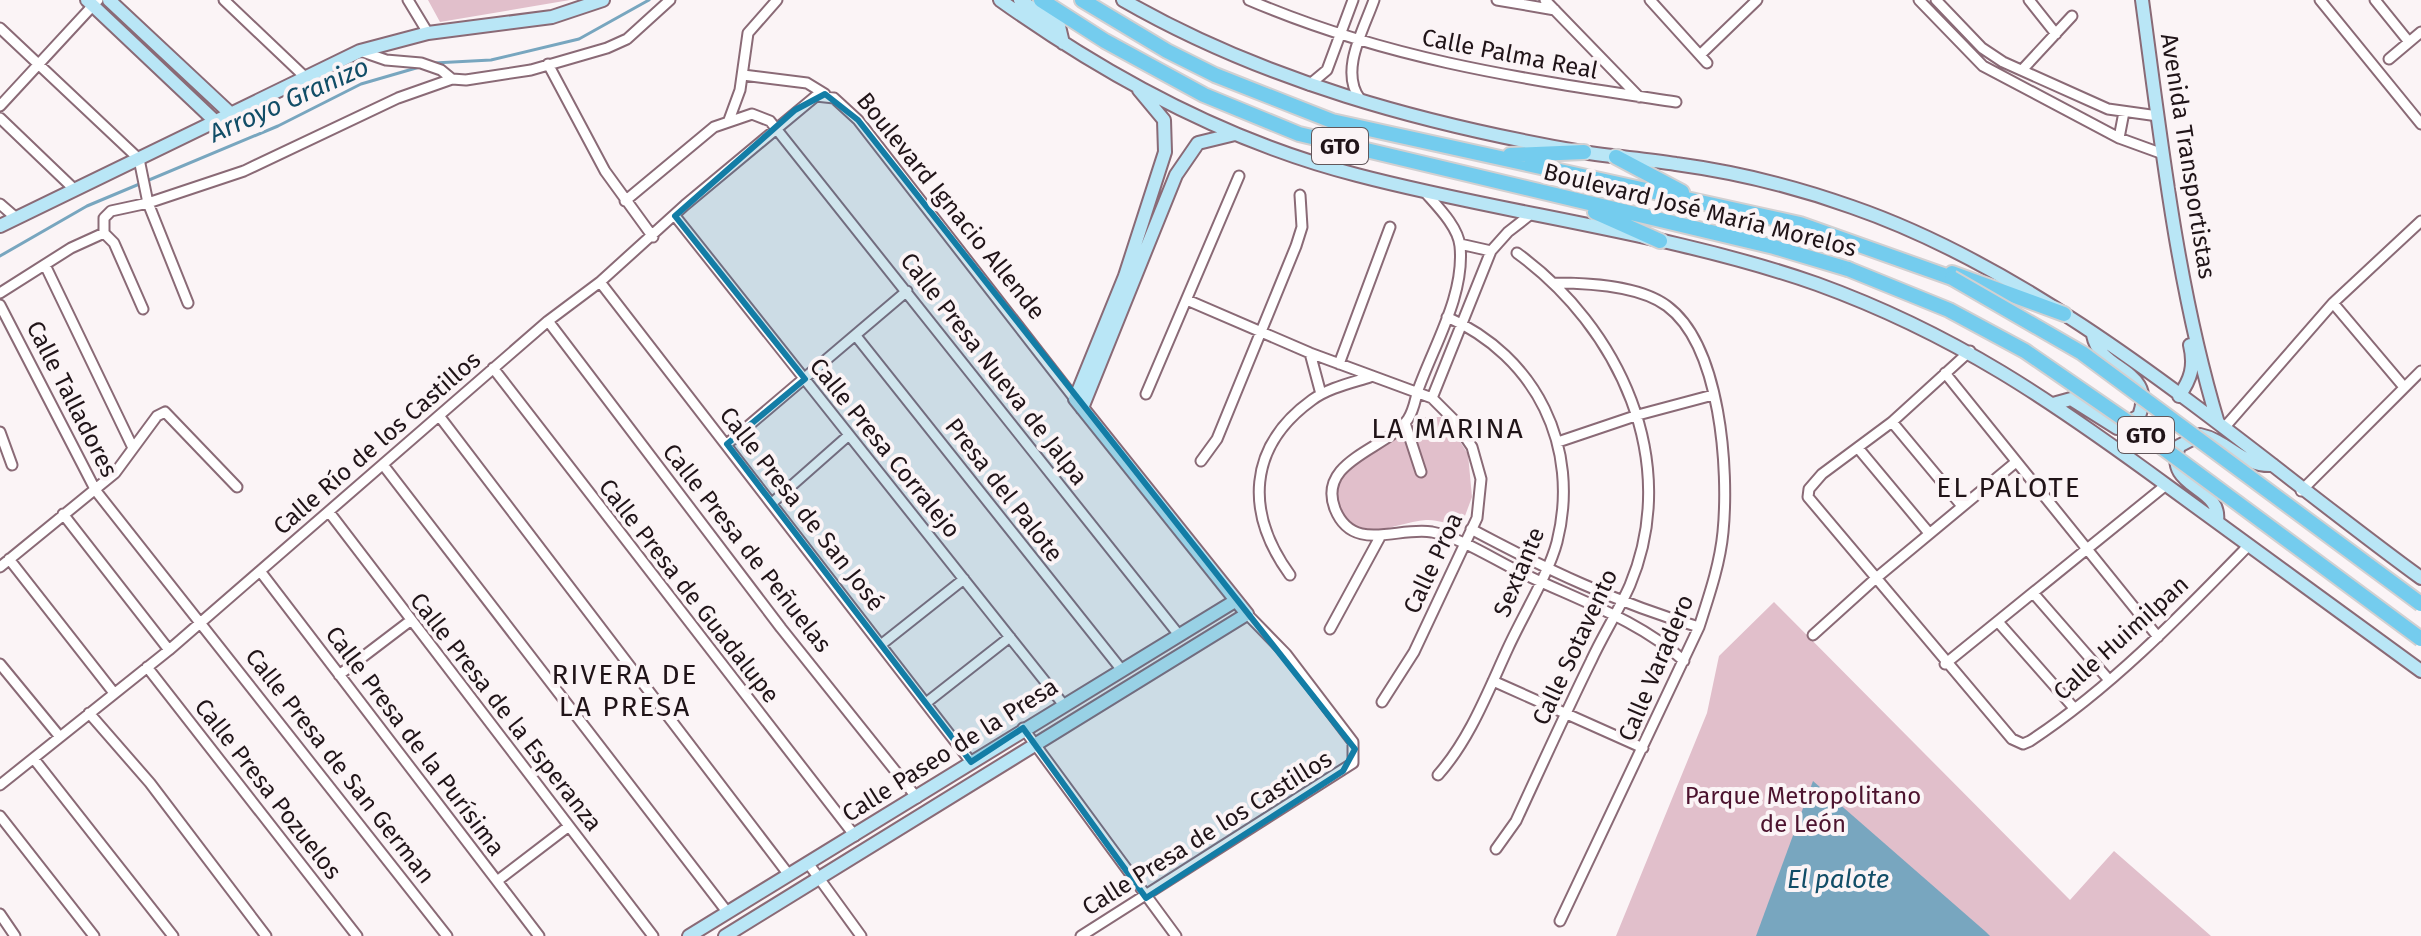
<svg xmlns="http://www.w3.org/2000/svg" width="2421" height="936" viewBox="0 0 2421 936" font-family="'Fira Sans',sans-serif">
  <style>
    .green { fill: #e1bfcb }
    .water { fill: #78a6bf }
    .lines { fill: none; stroke-linecap: round; stroke-linejoin: round }
    .stream { stroke: #78a6bf; stroke-width: 3 }
    .street-casing { stroke: #8a6a76; stroke-width: 13 }
    .secondary-casing { stroke: #8a6a76; stroke-width: 16 }
    .primary-casing { stroke: #d2d0d1; stroke-width: 18 }
    .street { stroke: #fff; stroke-width: 9 }
    .secondary { stroke: #b9e6f6; stroke-width: 12 }
    .primary { stroke: #74ccee; stroke-width: 14 }
    .primary-bridge-casing { stroke: #d2d0d1; stroke-width: 18; stroke-linecap: butt }
    .primary-bridge { stroke: #74ccee; stroke-width: 14 }
    .marked { fill: #137da6; fill-opacity: 0.2; stroke: #137da6; stroke-width: 6; stroke-linejoin: round }
    .labels { text-anchor: middle; dominant-baseline: central; stroke-width: 8; stroke-linejoin: round; paint-order: stroke }
    .shield { fill: #fbf4f6; stroke: #62575b; stroke-width: 2 }
    .shield-label { font-size: 22px; font-weight: bold; fill: #201418 }
    .street-label { font-size: 24px; fill: #201418; stroke: #fbf4f6 }
    .park-label { font-size: 24px; fill: #4c132e; stroke: #fbf4f6 }
    .water-label { font-size: 26px; font-style: italic; fill: #114d67; stroke: #fbf4f6 }
    .quarter-label { font-size: 28px; letter-spacing: 2px; fill: #201418; stroke: #fbf4f6 }
  </style>
  <rect width="100%" height="100%" fill="#fbf4f6"/>
  <path class="green" d="M428,0H570L440,22Z
    M1424,417H1444L1468,454L1472,497L1462,524C1451,526 1438,519 1426,520C1397,521 1346,553 1338,502C1336,489 1338,478 1347,468C1366,446 1401,434 1424,417Z
    M1774,602L2070,900L2114,851L2211,936H1616L1707,713L1719,656Z"/>
  <path class="water" d="M1813,781L1986,932L1990,936H1756Z"/>
  <g class="lines">
    <path class="stream" d="M434,63L491,60L579,39L649,0
      M0,256L87,206L278,126L361,84L423,66"/>
    <defs>
      <path id="street" d="M224,0L305,77
        M408,0L428,33
        M1249,0C1391,61 1525,79 1676,102
        M1497,0L1555,10
        M1545,0L1639,97
        M1650,0L1707,63
        M1919,0L1983,66L2119,138L2163,154
        M1936,0L1982,48L2003,62L2108,109L2158,116
        M2029,0L2056,34
        M2320,0L2421,124
        M2375,0L2409,42
        M0,28L139,159L148,203L188,303
        M360,51L386,60L421,63L441,70L452,79L466,80L531,70L607,48L627,39L670,0
        M1700,55L1757,0
        M2389,59L2421,32
        M548,64L605,171L653,237
        M2022,70L2072,16
        M743,75L807,83L825,94
        M1309,85L1327,70L1353,0
        M1360,99C1339,71 1364,29 1374,0
        M0,106L98,0
        M0,118L74,189
        M729,120L740,90L748,33L777,0
        M2119,138L2124,112
        M1424,191C1436,205 1458,226 1460,246C1465,295 1434,345 1418,390C1415,400 1414,410 1408,419C1388,449 1316,460 1335,509C1353,554 1398,526 1432,532C1462,538 1493,559 1520,572C1575,599 1638,619 1684,661
        M625,201L714,127L752,114L770,121L1179,635
        M0,204L15,217
        M675,216L1063,704
        M104,233V218L111,211L148,203L244,171L398,98L452,79
        M104,233L114,243L143,309
        M1460,244L1491,251
        M45,265L133,448
        M600,282L971,762
        M1554,283C1587,283 1639,285 1667,306C1721,346 1729,470 1723,532C1720,564 1709,596 1699,627L1560,921
        M0,293L71,248L104,233
        M1187,300L1310,353L1432,398L1453,419L1472,447L1481,479L1477,518L1414,652L1382,702
        M2333,303L2404,387
        M0,305L96,491L447,936
        M548,321L781,628L917,798
        M856,336L1121,669
        M1970,351L1892,422L1822,474L1809,489L1808,497L2012,739L2023,744L2030,741C2112,687 2181,615 2249,545
        M1310,353L1321,394
        M1339,364L1390,227
        M493,368L855,836
        M1945,373L2158,637
        M1146,394L1239,176
        M1432,398L1491,251L1508,232L1531,214
        M440,417L789,875
        M1892,422L1962,506
        M1405,423L1421,472
        M2224,428L2333,303L2421,221
        M0,432L12,465
        M1558,442L1638,415L1713,395
        M727,444L907,291
        M1858,448L1929,533
        M1201,461L1217,439L1296,246L1302,227L1300,195
        M384,466L728,913
        M2301,491L2421,371
        M772,503L849,435
        M329,512L653,936
        M63,514L169,650
        M1471,529C1544,568 1619,604 1699,627
        M9,559L114,693
        M0,567L115,473L157,416L165,412L237,487
        M260,571L539,936
        M1290,575C1245,513 1247,447 1312,400C1328,388 1351,383 1370,377
        M2034,594L2109,680
        M1999,623L2074,708
        M1330,629L1380,537
        M1813,635L1875,579L2016,462
        M882,644L964,579
        M0,664L60,737
        M1945,664L2166,485
        M147,667L357,936
        M339,675L410,621
        M1493,681L1643,748
        M926,703L1010,637
        M89,713L150,783L266,936
        M1023,728L1176,936
        M34,759L173,936
        M1438,775C1470,739 1488,691 1508,648C1522,617 1549,573 1557,542C1581,447 1536,356 1447,317
        M0,785L169,650L548,321L600,282L685,205L816,96L834,98L858,120L1075,399
        M0,816L94,936
        M1496,849L1516,821C1541,767 1565,714 1591,661C1603,635 1619,610 1630,585C1682,461 1619,327 1517,253
        M808,863L861,936
        M497,881L569,826
        M0,914L15,936
        M1081,936L1353,763V742L1286,654L1247,614"/>
      <path id="secondary" d="M87,0L216,122
        M109,0L232,115
        M1000,0C1108,77 1228,142 1357,175C1509,215 1668,232 1817,284C1955,334 2052,401 2169,487C2253,548 2337,610 2421,671
        M1020,0L1059,26L1063,43
        M1123,0C1264,81 1423,124 1582,152C1613,157 1645,159 1676,164C1735,172 1796,187 1852,207C2060,279 2245,450 2421,578
        M2142,0C2161,141 2177,287 2218,423
        M0,226L360,51L428,33L552,17L603,0
        M2179,396C2191,379 2195,366 2190,345
        M2053,404L2071,399L2117,428L2139,416C2157,368 2100,373 2093,335
        M1082,408L1176,175L1198,143L1235,134
        M2217,521C2222,485 2163,489 2179,446L2200,435C2229,441 2242,467 2273,465
        M689,936C871,825 1052,712 1235,601
        M725,936L1247,614L1075,399L1125,276L1165,152L1164,120L1139,90"/>
      <path id="primary" d="M1041,0L1105,41L1204,95L1299,134L1774,247L1848,269
        M1082,0L1167,51L1215,75L1332,121L1800,224L1952,278
        M1510,155L1584,152
        M1616,157L1682,192
        M1595,212L1660,241
        M1952,273L2064,314"/>
    </defs>
    <use href="#street" class="street-casing"/>
    <use href="#secondary" class="secondary-casing"/>
    <use href="#primary" class="primary-casing"/>
    <use href="#street" class="street"/>
    <use href="#secondary" class="secondary"/>
    <use href="#primary" class="primary"/>
    <defs>
      <path id="primary-bridge" d="M1848,269L1949,310L2025,351L2128,422L2421,639
        M1952,278L2082,353L2421,604"/>
    </defs>
    <use href="#primary-bridge" class="primary-bridge-casing"/>
    <use href="#primary-bridge" class="primary-bridge"/>
  </g>
  <path class="marked" d="M825,94L858,120L1355,749L1343,771L1146,898L1023,728L971,762L727,444L805,379L675,216L795,110Z"/>
  <g class="labels">
    <g class="shield">
      <rect x="1312" y="128" width="56" height="36" rx="6"/>
      <rect x="2118" y="417" width="56" height="36" rx="6"/>
    </g>
    <g class="shield-label">
      <text x="1340" y="146">GTO</text>
      <text x="2146" y="435">GTO</text>
    </g>
    <g class="street-label">
      <text transform="translate(1510 54) rotate(11)">Calle Palma Real</text>
      <text transform="translate(2188 156) rotate(81)">Avenida Transportistas</text>
      <text transform="translate(951 206) rotate(51)">Boulevard Ignacio Allende</text>
      <text transform="translate(1700 210) rotate(14)">Boulevard José María Morelos</text>
      <text transform="translate(994 369) rotate(52)">Calle Presa Nueva de Jalpa</text>
      <text transform="translate(72 399) rotate(63)">Calle Talladores</text>
      <text transform="translate(377 443) rotate(-41)">Calle Río de los Castillos</text>
      <text transform="translate(885 448) rotate(51)">Calle Presa Corralejo</text>
      <text transform="translate(1004 490) rotate(52)">Presa del Palote</text>
      <text transform="translate(802 509) rotate(52)">Calle Presa de San José</text>
      <text transform="translate(747 548) rotate(52)">Calle Presa de Peñuelas</text>
      <text transform="translate(1433 563) rotate(-65)">Calle Proa</text>
      <text transform="translate(1519 572) rotate(-67)">Sextante</text>
      <text transform="translate(689 591) rotate(52)">Calle Presa de Guadalupe</text>
      <text transform="translate(2121 638) rotate(-42)">Calle Huimilpan</text>
      <text transform="translate(1575 647) rotate(-65)">Calle Sotavento</text>
      <text transform="translate(1656 668) rotate(-67)">Calle Varadero</text>
      <text transform="translate(506 712) rotate(52)">Calle Presa de la Esperanza</text>
      <text transform="translate(415 741) rotate(53)">Calle Presa de la Purísima</text>
      <text transform="translate(950 750) rotate(-32)">Calle Paseo de la Presa</text>
      <text transform="translate(340 766) rotate(52)">Calle Presa de San German</text>
      <text transform="translate(268 789) rotate(52)">Calle Presa Pozuelos</text>
      <text transform="translate(1207 833) rotate(-32)">Calle Presa de los Castillos</text>
    </g>
    <g class="park-label">
      <text x="1803" y="796">Parque Metropolitano<tspan x="1803" dy="28">de León</tspan></text>
    </g>
    <g class="water-label">
      <text transform="translate(289 100) rotate(-24)">Arroyo Granizo</text>
      <text x="1838" y="879">El palote</text>
    </g>
    <g class="quarter-label">
      <text x="1448" y="428">LA MARINA</text>
      <text x="2009" y="487">EL PALOTE</text>
      <text x="625" y="674">RIVERA DE<tspan x="625" dy="32">LA PRESA</tspan></text>
    </g>
  </g>
</svg>
